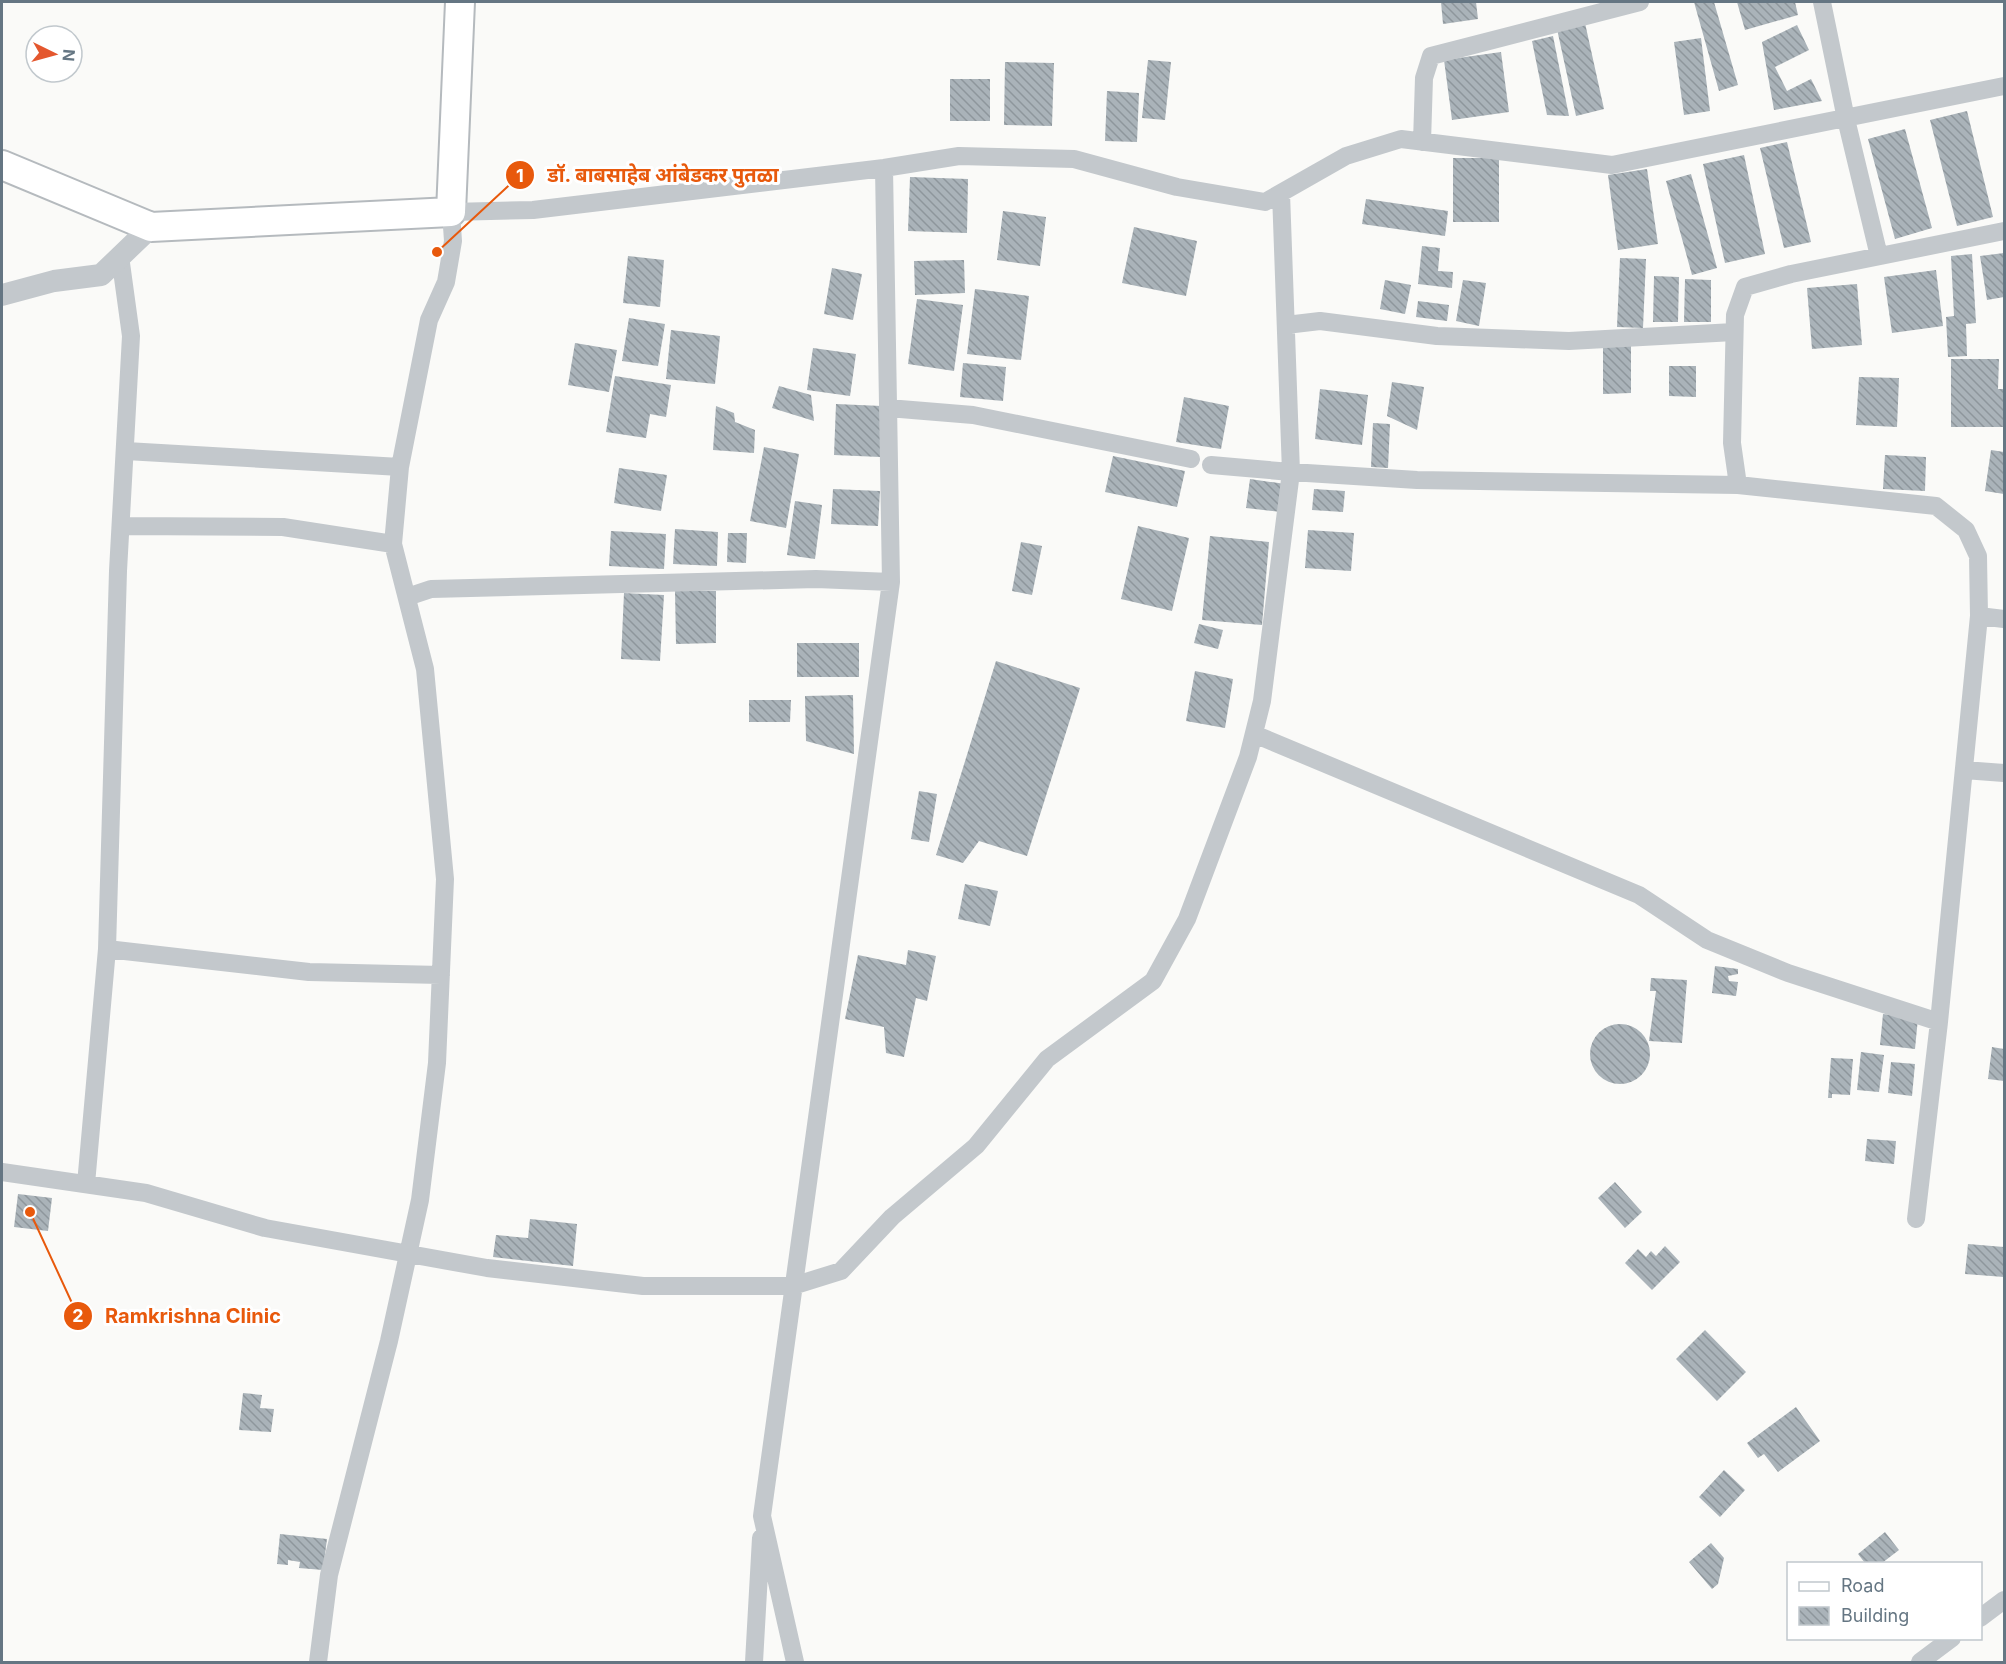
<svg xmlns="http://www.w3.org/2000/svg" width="2006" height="1664" viewBox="0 0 2006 1664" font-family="Inter,'Noto Sans Devanagari',sans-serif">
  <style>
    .building { fill: url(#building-back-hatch) }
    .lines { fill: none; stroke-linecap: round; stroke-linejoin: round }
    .primary-casing { stroke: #b5babe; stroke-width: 32 }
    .minor { stroke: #c3c8cc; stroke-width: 18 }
    .tertiary { stroke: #c3c8cc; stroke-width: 22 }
    .primary { stroke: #fff; stroke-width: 28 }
    .leader { fill: none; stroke: #e8590c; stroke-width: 2 }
    .callout-dot { fill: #e8590c; stroke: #fff; stroke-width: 2 }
    .mark-label { font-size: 18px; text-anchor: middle; font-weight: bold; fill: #fff }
    .callout-label { font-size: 20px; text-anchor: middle; font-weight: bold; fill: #e8590c; stroke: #fff; stroke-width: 6; stroke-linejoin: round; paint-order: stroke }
  </style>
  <defs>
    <pattern id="building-back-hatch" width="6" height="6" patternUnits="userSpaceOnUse" patternTransform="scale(1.5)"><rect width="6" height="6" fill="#aab3b9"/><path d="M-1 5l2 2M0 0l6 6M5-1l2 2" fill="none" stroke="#8e969c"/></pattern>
  </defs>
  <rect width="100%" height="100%" fill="#fafaf8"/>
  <path class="building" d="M1441,2H1476L1478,19L1443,24Z
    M1694,2H1714L1738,85L1719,91Z
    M1737,2H1795L1798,15L1745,30Z
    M1585,23L1604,109L1576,116L1557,29Z
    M1797,25L1809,50L1775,67L1787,91L1811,79L1822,101L1774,110L1762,42Z
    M1553,36L1569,116L1547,115L1532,41Z
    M1701,38L1710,111L1684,115L1674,42Z
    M1501,52L1509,112L1452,120L1444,60Z
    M1148,60L1171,62L1165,120L1142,118Z
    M1005,62L1054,63L1052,126L1004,125Z
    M950,79H990V121H950Z
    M1107,91L1139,93L1137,142L1105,141Z
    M1967,111L1993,217L1957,226L1930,120Z
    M1905,129L1932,228L1895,239L1868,139Z
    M1787,142L1811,242L1784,248L1760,148Z
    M1744,155L1765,254L1725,263L1703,164Z
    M1453,158H1499V222H1453Z
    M1647,169L1658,244L1618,250L1608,175Z
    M1691,174L1717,268L1692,275L1666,181Z
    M910,177L968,179L967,233L908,231Z
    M1366,199L1448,211L1445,236L1362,224Z
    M1003,211L1046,217L1040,266L997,260Z
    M1134,227L1197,241L1186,296L1122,283Z
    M1422,246L1440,248L1438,271L1453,272L1452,288L1418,284Z
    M2004,253V297L1987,300L1980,256Z
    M1972,254L1976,323L1966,324L1967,356L1948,357L1946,317L1954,316L1951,256Z
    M628,256L664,260L660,307L623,303Z
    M1620,258L1646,259L1643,328L1617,327Z
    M964,260L965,293L915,295L914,261Z
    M832,268L862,274L853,320L824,314Z
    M1936,270L1943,326L1892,333L1884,277Z
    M1654,276L1679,277L1678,322H1653Z
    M1685,279L1711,280V322H1684Z
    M1385,280L1411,285L1405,314L1380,309Z
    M1463,280L1486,283L1479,326L1456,321Z
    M1857,284L1862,345L1812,349L1807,288Z
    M975,289L1029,296L1021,360L967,354Z
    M917,299L963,305L954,371L908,364Z
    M1418,301L1449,305L1447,321L1416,317Z
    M629,318L665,324L658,366L622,361Z
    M671,330L720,336L715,384L666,379Z
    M575,343L617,350L609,392L568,385Z
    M1603,346H1631V393L1603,394Z
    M813,348L856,354L850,396L807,390Z
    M1951,359H1999L1998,389H2004V427H1951Z
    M963,363L1006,367L1003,401L960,397Z
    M1669,366H1696V397L1669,396Z
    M615,376L671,385L666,417L650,414L646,438L606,432Z
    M1859,377L1899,378L1897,427L1856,425Z
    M1392,382L1424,387L1417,430L1387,416Z
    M779,386L811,395L814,421L772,408Z
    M1320,389L1368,395L1362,445L1315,439Z
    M1184,397L1229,406L1221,449L1176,442Z
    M836,404L882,406L880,457L834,455Z
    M716,406L734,413L735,422L755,430L754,453L713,450Z
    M1373,423L1390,424L1388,468L1371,467Z
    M764,447L799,454L786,528L750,521Z
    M1991,450L2004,452V494L1985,491Z
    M1885,455L1926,457L1925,491L1883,489Z
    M1113,456L1185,471L1177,507L1105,492Z
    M619,468L667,475L661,511L614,503Z
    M1250,479L1285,484L1281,512L1246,508Z
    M833,489L880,491L878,526L831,524Z
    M1314,489L1345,491L1343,512L1312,510Z
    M795,501L822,505L815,559L787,555Z
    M1138,526L1189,538L1172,611L1121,599Z
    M675,529L718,532L717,566L673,564Z
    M1308,530L1354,533L1351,571L1305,568Z
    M611,531L666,534L664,569L609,566Z
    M728,533H747L746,563L727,562Z
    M1210,536L1269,542L1262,625L1202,620Z
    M1021,542L1042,546L1032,595L1012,591Z
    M675,591H716V643L676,644Z
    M624,593L664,595L660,661L621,659Z
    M1199,624L1223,630L1218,649L1194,643Z
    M797,643H859V677H797Z
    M996,661L1080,688L1027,856L979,841L963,863L936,855Z
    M1195,671L1233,679L1225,728L1186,721Z
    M853,695L854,754L806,741L805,696Z
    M749,700H791L790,722H749Z
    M919,791L937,794L929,842L911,839Z
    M965,884L998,891L990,926L958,919Z
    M908,950L936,956L927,1001L916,998L904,1057L886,1053L884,1027L845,1019L858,955L906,965Z
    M1715,966L1738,969V974L1728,976L1729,981L1738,982L1736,996L1712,993Z
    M1651,978L1687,980L1682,1043L1649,1041L1656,991H1650Z
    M1883,1014L1918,1018L1915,1049L1880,1045Z
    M1590 1054a30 30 0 1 1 60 0a30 30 0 1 1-60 0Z
    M1992,1047L2004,1049V1081L1988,1079Z
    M1861,1052L1884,1055L1879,1092L1857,1090Z
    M1831,1058L1853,1059L1850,1095L1832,1094V1098H1828Z
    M1891,1062L1915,1064L1912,1096L1888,1093Z
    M1867,1139L1896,1141L1894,1164L1865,1161Z
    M1615,1182L1642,1212L1625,1228L1598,1198Z
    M18,1194L52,1198L48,1231L14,1227Z
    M530,1219L577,1224L573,1266L493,1257L496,1235L528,1238Z
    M1968,1244L2004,1247V1277L1965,1274Z
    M1665,1246L1680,1262L1652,1290L1625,1263L1638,1249L1646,1257L1651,1251L1656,1256Z
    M1705,1330L1746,1372L1717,1401L1676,1359Z
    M243,1393L262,1395L260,1408L274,1409L271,1432L239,1430Z
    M1796,1407L1820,1441L1778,1472L1764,1454L1758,1458L1747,1443Z
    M1724,1470L1745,1490L1720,1517L1699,1497Z
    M1885,1532L1899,1550L1882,1563H1865L1858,1554Z
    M280,1534L327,1539L323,1570L299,1568L300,1562L288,1560V1565L277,1564Z
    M1711,1543L1724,1558L1718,1584L1712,1589L1689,1562Z"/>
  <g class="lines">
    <defs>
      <path id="primary" d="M2,165L151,227L451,212L460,2"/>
    </defs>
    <use href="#primary" class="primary-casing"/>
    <path class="minor" d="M1822,2L1846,119L1879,256
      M1422,142L1424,78L1431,56L1640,2
      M1281,193L1291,472L1417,480L1738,485L1732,443L1735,315L1745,287L1791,274L2004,231
      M1286,325L1320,321L1437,336L1569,341L1734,332
      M888,408L973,415L1191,459
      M126,451L400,467
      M1738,485L1936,506L1966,530L1978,556L1979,616L1939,1022L1916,1219
      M122,526L283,527L393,544
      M407,597L431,589L816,579L891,582
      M1979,616L2004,619
      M1254,734L1639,895L1707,940L1788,973L1939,1022
      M1964,770L2004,773
      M107,949L309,972L441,975
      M2,1172L146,1193L265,1228L487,1268L643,1286H793L841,1271L892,1217L976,1146L1047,1059L1153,981L1187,919L1248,757L1262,701L1291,472L1211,465
      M86,1184L107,949L118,571L131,336L120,256
      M1980,1618L2004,1600
      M318,1662L329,1575L389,1341L420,1200L437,1063L445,879L425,669L393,544L400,467L429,320L446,282L453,241L451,212L533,210L884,168L959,156L1074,159L1177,187L1265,202L1346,156L1401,139L1612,165L2004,86
      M754,1662L761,1538
      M795,1662L762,1516L891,582L884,168
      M1920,1662L1952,1638"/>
    <path class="tertiary" d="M2,295L54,281L101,275L151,227"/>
    <use href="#primary" class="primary"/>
  </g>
  <path class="leader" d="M437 252L520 175M30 1212L78 1316"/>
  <g class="callout-dot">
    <circle cx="437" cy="252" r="6"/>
    <circle cx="30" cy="1212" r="6"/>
    <circle cx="520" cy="175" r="15"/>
    <circle cx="78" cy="1316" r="15"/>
  </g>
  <g class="mark-label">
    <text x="520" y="182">1</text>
    <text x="78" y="1322">2</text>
  </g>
  <g class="callout-label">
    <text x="663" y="182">डॉ. बाबसाहेब आंबेडकर पुतळा</text>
    <text x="193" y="1323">Ramkrishna Clinic</text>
  </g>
  <rect width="2006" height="1664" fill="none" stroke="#657683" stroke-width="6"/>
  <rect x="1787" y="1562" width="195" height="78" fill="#ffffff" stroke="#c1c8cd" stroke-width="1.5"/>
  <rect x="1799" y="1582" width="30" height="9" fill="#ffffff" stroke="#c1c8cd" stroke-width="1.5"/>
  <text x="1841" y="1592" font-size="18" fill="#657683">Road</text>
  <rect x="1799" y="1607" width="30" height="18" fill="url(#building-back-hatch)" stroke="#c1c8cd" stroke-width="1.5"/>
  <text x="1841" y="1622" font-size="18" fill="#657683">Building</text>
  <g transform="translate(54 54) rotate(95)"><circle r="28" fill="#ffffff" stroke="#c1c8cd" stroke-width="1.5"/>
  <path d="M0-4.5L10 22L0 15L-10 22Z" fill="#e4572e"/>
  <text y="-9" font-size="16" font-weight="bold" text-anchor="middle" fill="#657683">N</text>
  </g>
</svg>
